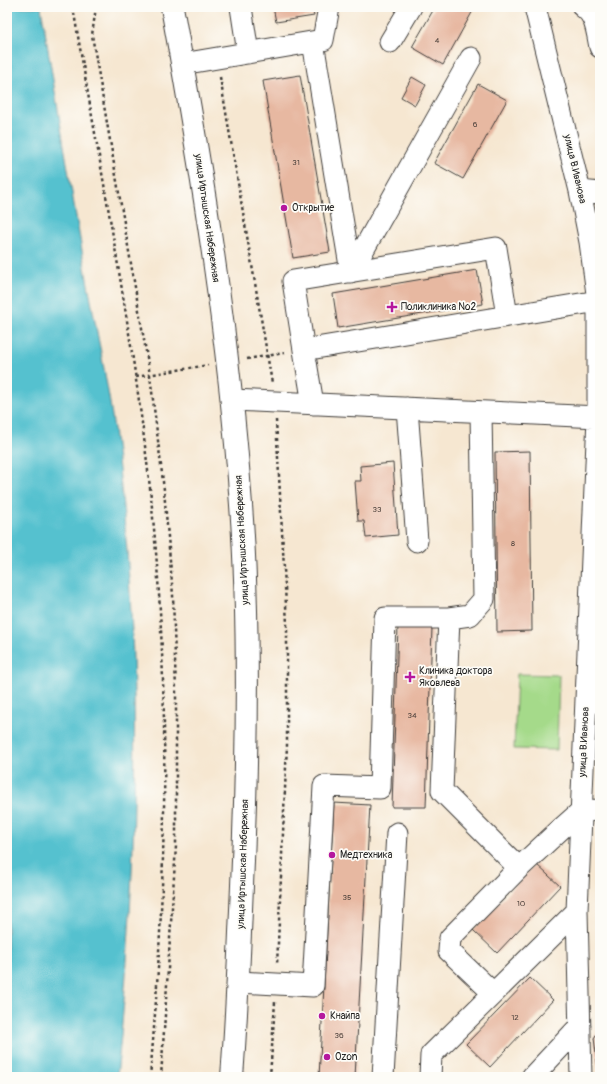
<svg xmlns="http://www.w3.org/2000/svg" width="607" height="1084" viewBox="0 0 607 1084" font-family="Pangolin,sans-serif">
  <style>
    .green { fill: #a5da8a; stroke: #607b53 }
    .water { fill: #55c1cf; stroke: #386e76 }
    .building { fill: #e7b8a1 }
    .lines { fill: none; stroke-linecap: round; stroke-linejoin: round }
    .minor-casing { stroke: #3d3a37; stroke-width: 23 }
    .major-casing { stroke: #3d3a37; stroke-width: 24 }
    .path { stroke: #3d3a37; stroke-width: 2.5; stroke-dasharray: 3 3; stroke-linecap: butt }
    .minor { stroke: #fff; stroke-width: 21 }
    .major { stroke: #fff; stroke-width: 22 }
    .poi-dot { fill: #b5179e; stroke: #fdfcf7; stroke-width: 1.5 }
    .labels { text-anchor: middle; dominant-baseline: central; stroke-width: 3.5; stroke-linejoin: round; paint-order: stroke }
    .number-label { font-size: 8px; fill: #4f433d }
    .street-label { font-size: 10px; fill: #1c1c1c; stroke: #fdfcf7 }
    .poi-label { font-size: 10px; fill: #1c1c1c; stroke: #fdfcf7; text-anchor: start }
  </style>
  <rect width="100%" height="100%" fill="#fdfcf7"/>
  <filter id="ink" filterUnits="userSpaceOnUse"><feTurbulence type="fractalNoise" baseFrequency=".025" numOctaves="2"/><feDisplacementMap in="SourceGraphic" scale="8" xChannelSelector="R" yChannelSelector="G"/><feConvolveMatrix kernelMatrix="1 2 1 2 8 2 1 2 1" color-interpolation-filters="sRGB"/></filter>
  <filter id="wash" filterUnits="userSpaceOnUse"><feTurbulence type="fractalNoise" baseFrequency=".012" numOctaves="4" result="noise"/><feDisplacementMap in="SourceGraphic" scale="16" xChannelSelector="R" yChannelSelector="G"/><feGaussianBlur stdDeviation="0.9" result="paint"/><feColorMatrix in="noise" values="0 0 0 0 0 0 0 0 0 0 0 0 0 0 0 0 0 1.4 0 .05"/><feComposite in="paint" operator="in"/></filter>
  <g filter="url(#wash)">
    <rect width="100%" height="100%" fill="#f6e7d1"/>
    <path class="green" d="M517,674L559,675L557,750L514,749Z"/>
    <path class="water" d="M7,7H41C56,98 71,189 87,279C96,329 107,379 114,429C143,643 139,862 117,1077H7Z"/>
    <g id="blocks">
      <path class="building" d="M273,7H312L314,16L276,22Z
        M435,7H475L443,65L412,47Z
        M300,75L330,252L293,258L263,81Z
        M412,77L426,85L415,105L401,97Z
        M478,84L507,100L463,179L434,163Z
        M477,270L483,304L338,328L333,294Z
        M530,451L532,631L497,632L495,452Z
        M393,463L398,535L366,538L364,521H358L355,481H361L360,466Z
        M398,626L432,627L426,807H392Z
        M334,803L370,805L355,1077H319Z
        M536,864L560,886L497,953L473,930Z
        M530,978L553,1000L490,1067L466,1044Z
        M600,1029V1077H599L594,1038Z"/>
    </g>
  </g>
  <g filter="url(#ink)">
    <use href="#blocks" fill-opacity="0" stroke="#3d3a37" stroke-width="1"/>
    <g class="lines">
      <defs>
        <path id="minor" d="M241,7L248,53
          M535,7L580,191L590,242L598,301V417L577,911L581,1077
          M583,7C596,15 597,33 600,47
          M313,42L351,272
          M390,42L411,7
          M182,64L323,40L329,7
          M580,191L600,193
          M351,272L471,58
          M304,350L293,281L496,248L507,316
          M232,400L598,417
          M313,404L304,350L598,301
          M407,408L417,541
          M449,618L442,791L519,868
          M239,982L313,986L324,786L380,788L385,618H449L470,615L484,599L481,412
          M493,993L449,951L450,938L519,868L563,827L581,811L600,810
          M383,1077L397,833
          M430,1077L431,1055L577,911
          M532,1077L580,1026"/>
        <path id="major" d="M172,7C202,172 229,337 241,505C249,614 248,724 244,834C241,915 238,996 232,1077"/>
      </defs>
      <use href="#minor" class="minor-casing"/>
      <use href="#major" class="major-casing"/>
      <path class="path" d="M73,7C100,167 132,327 150,488C171,684 167,881 150,1077
        M96,7L92,35L150,375L164,490L173,595L176,692V846L161,1077
        M220,77L272,383
        M247,359L285,353
        M136,377L208,365
        M276,420L287,624V745L277,965
        M270,1077L275,1002"/>
      <use href="#minor" class="minor"/>
      <use href="#major" class="major"/>
    </g>
  </g>
  <g class="poi-dot">
    <circle cx="284" cy="208" r="4"/>
    <path d="M390 301h4v4h4v4h-4v4h-4v-4h-4v-4h4z"/>
    <path d="M408 671h4v4h4v4h-4v4h-4v-4h-4v-4h4z"/>
    <circle cx="332" cy="855" r="4"/>
    <circle cx="322" cy="1016" r="4"/>
    <circle cx="327" cy="1057" r="4"/>
  </g>
  <g class="labels">
    <g class="number-label">
      <text x="437" y="40">4</text>
      <text x="475" y="124">6</text>
      <text x="296" y="162">31</text>
      <text x="377" y="509">33</text>
      <text x="513" y="543">8</text>
      <text x="412" y="715">34</text>
      <text x="347" y="897">35</text>
      <text x="521" y="903">10</text>
      <text x="515" y="1017">12</text>
      <text x="339" y="1035">36</text>
    </g>
    <g class="street-label">
      <text transform="translate(575 169) rotate(77)">улица В.Иванова</text>
      <text transform="translate(207 218) rotate(82)">улица Иртышская Набережная</text>
      <text transform="translate(242 540) rotate(-93)">улица Иртышская Набережная</text>
      <text transform="translate(584 742) rotate(-87)">улица В.Иванова</text>
      <text transform="translate(243 864) rotate(-88)">улица Иртышская Набережная</text>
    </g>
    <g class="poi-label">
      <text x="292" y="208">Открытие</text>
      <text x="401" y="307">Поликлиника №2</text>
      <text x="419" y="671">Клиника доктора<tspan x="419" dy="12">Яковлева</tspan></text>
      <text x="340" y="855">Медтехника</text>
      <text x="330" y="1016">Кнайпа</text>
      <text x="335" y="1057">Ozon</text>
    </g>
  </g>
  <rect width="607" height="1084" fill="none" stroke="#fdfcf7" stroke-width="24"/>
</svg>
